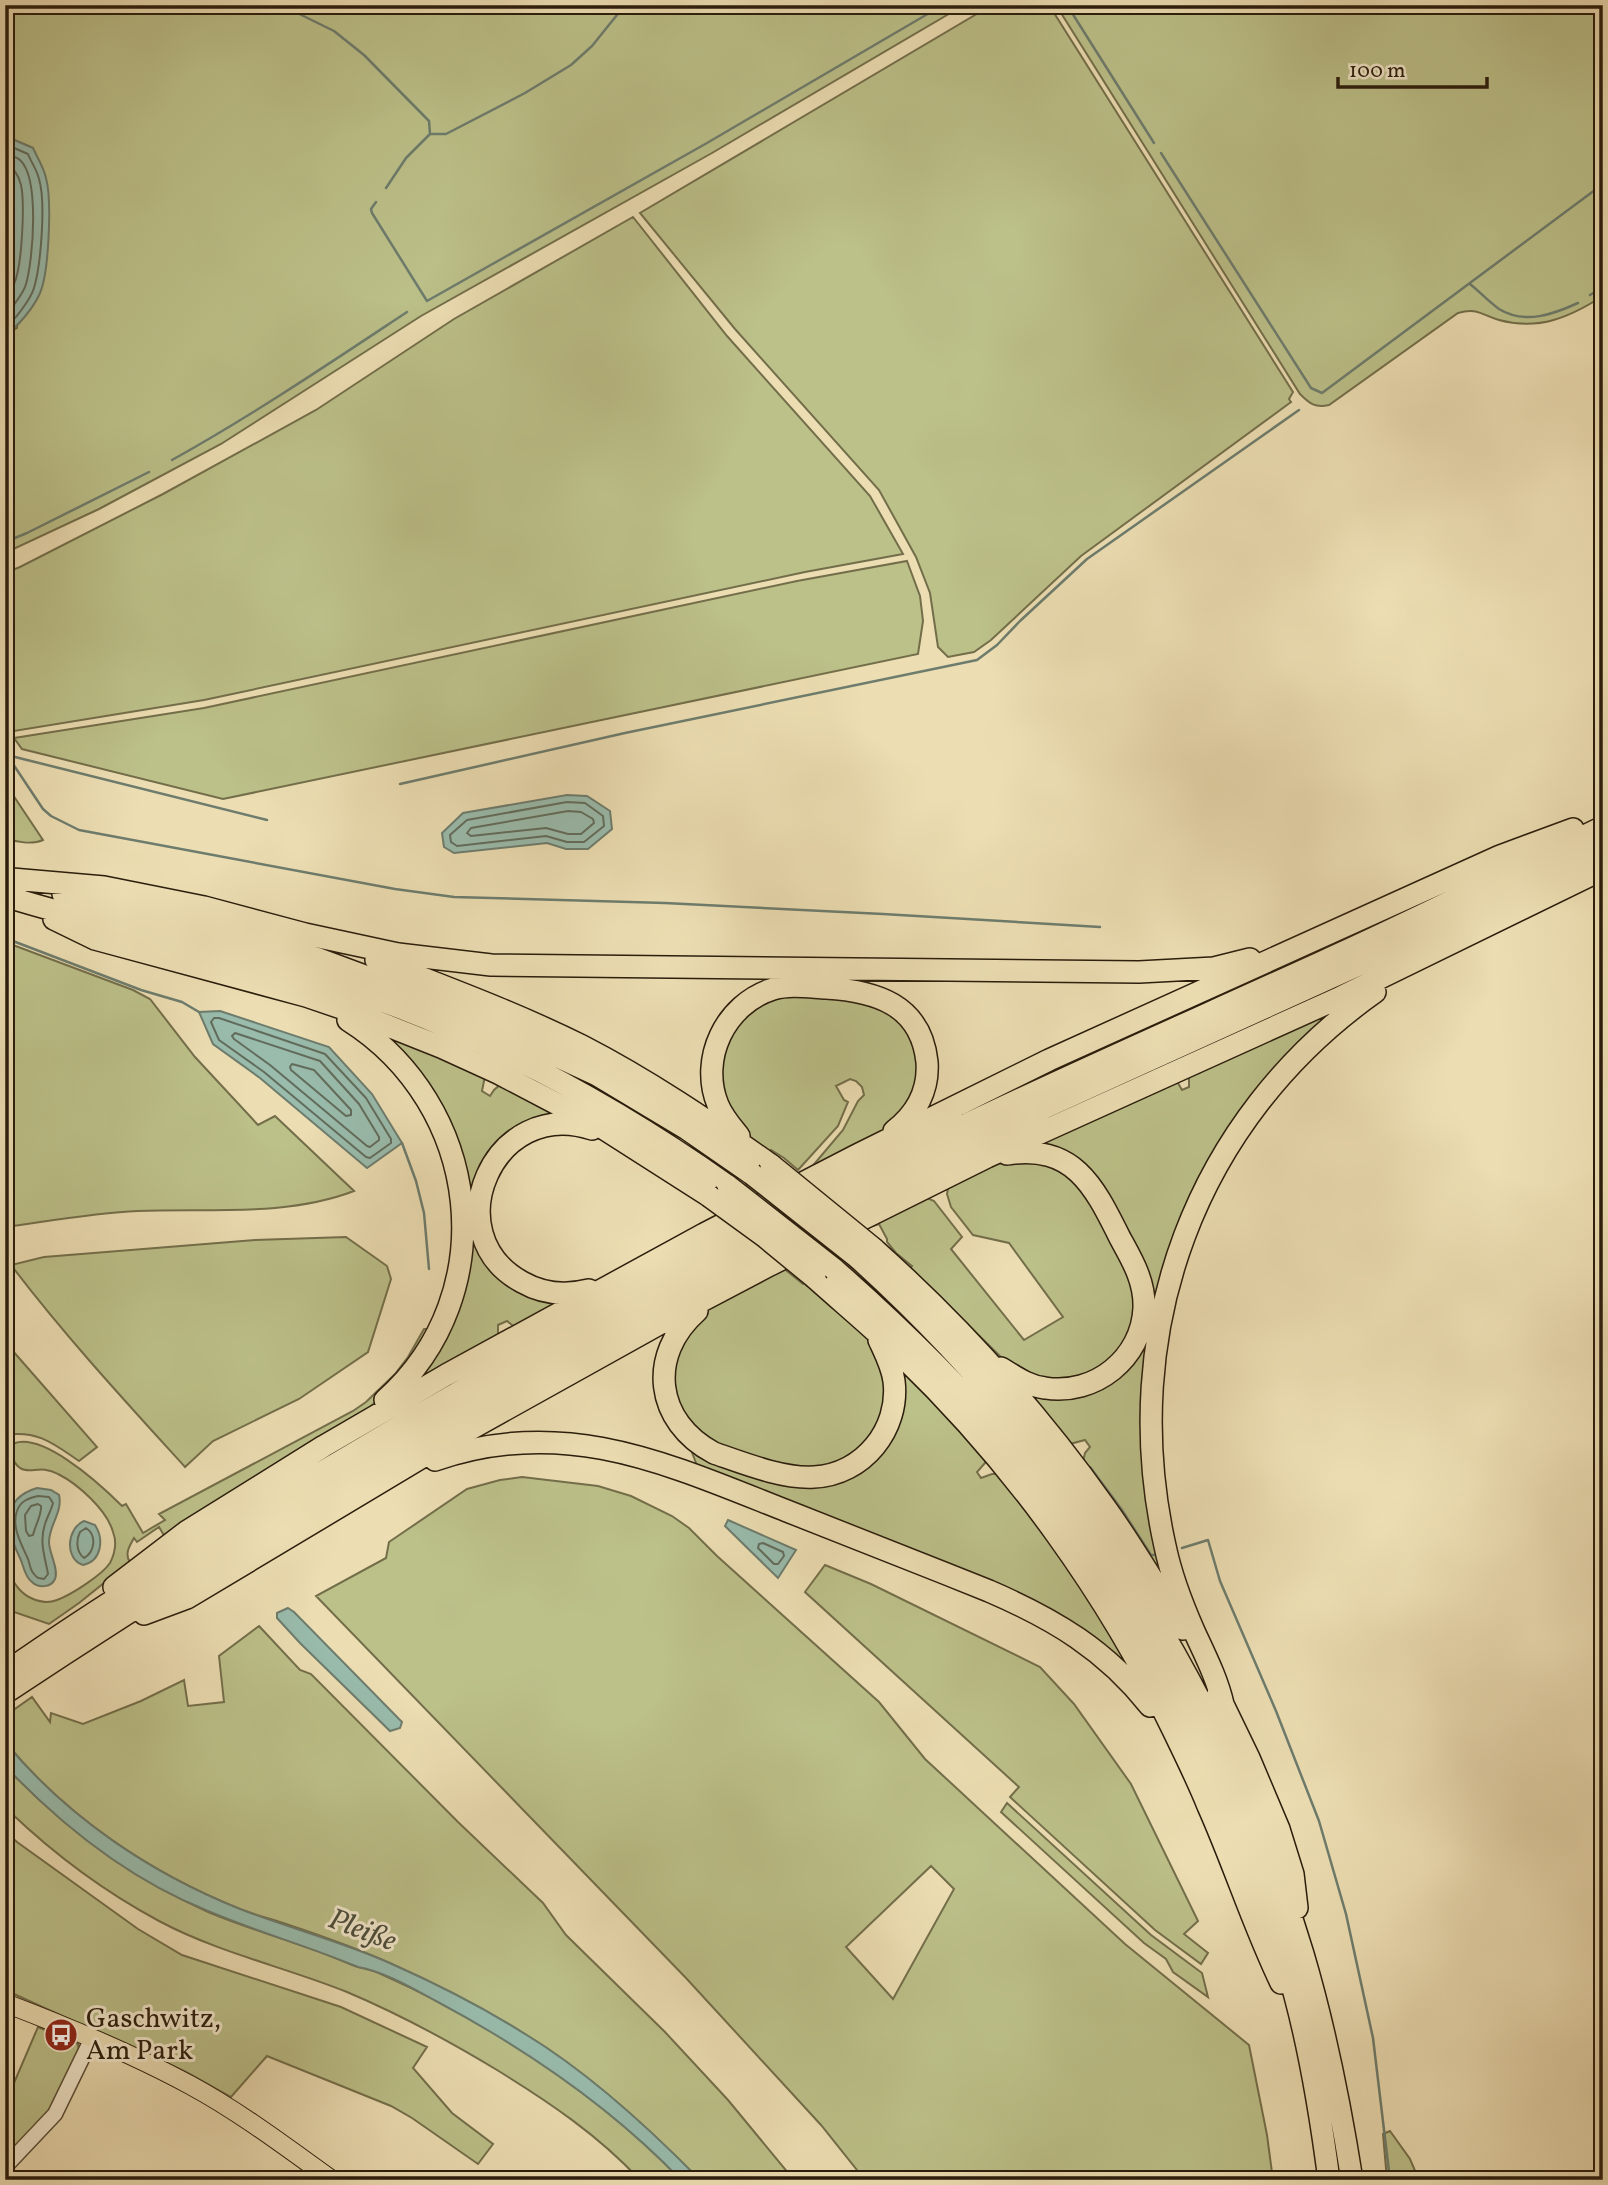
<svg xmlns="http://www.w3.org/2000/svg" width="1608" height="2185" viewBox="0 0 1608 2185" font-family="Vollkorn,serif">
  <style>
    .green { fill: #bcc089; stroke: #736e4a; stroke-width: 2; fill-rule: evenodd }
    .water { fill: #99bcad; stroke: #6d7c6d; stroke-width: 2 }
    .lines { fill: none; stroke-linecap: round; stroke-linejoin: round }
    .shore { stroke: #626c5c; stroke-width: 2 }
    .stream { stroke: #6d7c6d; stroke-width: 2.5 }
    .minor-casing { stroke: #5a4d36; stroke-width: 17 }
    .major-casing { stroke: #2a1d0c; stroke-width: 20 }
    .highway-casing { stroke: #2a1d0c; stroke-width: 24 }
    .minor { stroke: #f3e9cd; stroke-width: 14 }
    .major { stroke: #ecddb2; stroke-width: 18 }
    .highway { stroke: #ecddb2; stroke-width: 21 }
    .highway-bridge-casing { stroke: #2a1d0c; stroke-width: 24; stroke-linecap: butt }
    .highway-bridge { stroke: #ecddb2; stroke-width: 21 }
    .labels { text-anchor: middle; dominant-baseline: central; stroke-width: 6; stroke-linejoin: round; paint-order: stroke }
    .poi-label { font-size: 28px; fill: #2a1d0c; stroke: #f3e9cd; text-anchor: start }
    .water-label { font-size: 30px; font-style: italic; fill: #4b4d3c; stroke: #f3e9cd }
  </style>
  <rect width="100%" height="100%" fill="#ecddb2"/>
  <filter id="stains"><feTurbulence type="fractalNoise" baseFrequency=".00286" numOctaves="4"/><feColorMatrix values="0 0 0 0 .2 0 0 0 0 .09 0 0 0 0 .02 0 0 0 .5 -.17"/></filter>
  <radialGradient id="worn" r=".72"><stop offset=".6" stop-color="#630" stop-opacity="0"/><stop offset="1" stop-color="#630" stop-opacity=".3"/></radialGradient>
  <path class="green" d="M5,5H964L712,153L421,316L221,444L99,509L5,553V335L17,328L33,148L5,136Z
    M992,5H1049L1293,392L1289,399L1291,402L1081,556L991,640L974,652L948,657L938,647L930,593L916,557L879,490L735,329L640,213Z
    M1056,5H1603V296C1570,317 1539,331 1499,320C1482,315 1477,307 1458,313L1329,405C1315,408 1310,404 1300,394Z
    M633,217L727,336L870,496L903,554L805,572L204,700L14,731L5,724V573L20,567L163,494L316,410L454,319Z
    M907,561L920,596L923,621L918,654L223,799L22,749L14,738L204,708L797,581Z
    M5,783L43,840C32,845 16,842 5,838Z
    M5,942L133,990L150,999L195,1057L258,1125L275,1116L354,1191C286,1217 209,1208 138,1211C94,1213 49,1221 5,1227Z
    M1356,992L1244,1112L1150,1345L1169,1584L1082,1466L1085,1453L1090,1447L1085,1440L1066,1445L1022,1386L1070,1393L1146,1329L1109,1202L1026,1145L1167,1079L1178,1083L1182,1090L1189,1087V1072Z
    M848,996L889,1009L914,1037L921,1082L895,1126L805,1175L843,1130L858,1101L864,1095L862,1087L856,1081L850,1079L836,1086L844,1100L848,1102L838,1126L798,1170L784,1158L771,1150L768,1153L743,1133L734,1122L718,1075L735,1022L771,997Z
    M367,1022L485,1076L482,1091L490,1096L494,1090L501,1084L577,1118L493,1153L486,1255L569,1299L517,1329L507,1321L498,1325V1343L392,1404L441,1338L461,1167Z
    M1040,1158L1087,1187L1138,1297L1128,1345L1086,1379H1038L1003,1359L910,1268L912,1266L896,1253L887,1242V1239L879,1224L873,1226L868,1223L923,1196L934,1201L962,1237L951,1249L1024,1340L1063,1317L1009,1243L973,1235L951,1207L947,1194L949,1183L992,1162Z
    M346,1237L387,1266L391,1279L368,1352L299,1399L213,1441L185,1467C125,1401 65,1336 11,1265L44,1257L255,1240Z
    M782,1267L803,1284L809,1282L871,1339L890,1399L873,1440L830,1468L792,1469L715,1445L681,1414L674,1400L673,1358L702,1312Z
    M424,1329H434L389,1390L370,1407L165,1537L159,1527L137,1542L134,1538C130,1545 124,1554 130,1562L79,1603L49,1624L11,1611L5,1599V1565C11,1577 17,1592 31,1598C39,1602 49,1603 57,1600C71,1595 102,1575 110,1563C115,1553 117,1542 113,1532C107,1510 78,1484 58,1474C33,1460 23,1487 7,1448C34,1422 103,1487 122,1506L126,1504L143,1533L165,1520L159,1514L353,1411L366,1402L395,1374L408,1357Z
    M5,1342L97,1447L79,1461C54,1444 38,1430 5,1435Z
    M898,1366L987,1455L985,1463L977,1472L981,1478L992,1474H1001L1050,1535L1135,1674L1111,1651L698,1468L688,1442L753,1470L863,1466Z
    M522,1477L598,1486L631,1496L672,1516L689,1528L717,1556L879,1702L925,1759L1125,1944L1249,2045L1267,2135L1273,2180H865L821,2125L686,1978L316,1596L386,1558L389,1542L467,1489L500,1480ZM931,1866L954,1889L893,1999L846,1947Z
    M825,1565L871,1584L1040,1667L1074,1704L1131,1784L1198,1921L1184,1934L1208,1953L1201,1964L1155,1930L1010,1797L1019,1787L805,1592Z
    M259,1626L300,1670L311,1674L458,1822L543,1903L566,1935L665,2032L728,2100L794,2180H700C647,2127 589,2073 525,2034C484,2009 439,1985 394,1965C359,1949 322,1936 286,1924C271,1919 255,1915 240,1909C150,1873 67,1817 5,1742V1716L32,1697L50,1722L51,1713L83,1724L141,1701L184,1680L188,1706L224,1702L219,1656Z
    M5,1766C63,1827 129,1876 206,1911C238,1925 273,1935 306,1947C323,1952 339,1960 355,1966C364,1969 372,1970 381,1974C491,2023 597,2092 681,2180H640C598,2135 549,2102 497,2070C449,2041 399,2014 347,1992C285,1967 219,1953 159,1921C105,1892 54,1854 10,1812L5,1807Z
    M1007,1803L1151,1935L1202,1973L1208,1997L1173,1972L1166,1959L1144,1943L1001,1812Z
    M5,1831L17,1842L138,1929L182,1955L341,2007L427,2047L413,2068L452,2113L493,2144L478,2164L412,2118L391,2106L267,2056L231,2097L186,2072L5,1990Z
    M38,2027L78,2044L79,2052L54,2104L43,2120L5,2158V2097H8Z
    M1390,2131L1410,2159L1419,2180H1387L1383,2134Z"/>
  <path class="water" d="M5,136L33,148C37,157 44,168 46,178C52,200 49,272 40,293C34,307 18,327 5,335Z
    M567,795L587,796L610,811L612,829L588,849H566L547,843L454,853L444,847L442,833L463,813Z
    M220,1011L329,1047L372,1094L402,1143L367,1168L260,1078L213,1044L199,1012Z
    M37,1488L51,1490L59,1495C63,1512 49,1525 49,1542C49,1553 59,1569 55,1579C51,1588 38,1588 32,1582C24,1576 24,1566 20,1558C6,1530 0,1499 37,1488Z
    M728,1520L796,1550L778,1578L725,1526Z
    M84,1521L95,1525C104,1539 102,1561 83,1565C64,1559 67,1528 84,1521Z
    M288,1608L294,1612L402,1722L400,1728L390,1731L300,1643L277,1618V1613Z
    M5,1742C67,1817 150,1873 240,1909C291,1929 344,1942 394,1965C439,1985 484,2008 525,2034C588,2072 649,2128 700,2180H681C610,2106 526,2049 436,2001C412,1988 385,1972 358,1967C308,1946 257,1932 208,1911C130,1880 62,1826 5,1766Z"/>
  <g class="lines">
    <path class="shore" d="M5,144L28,154C31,162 37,170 39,179C46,202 41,264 34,288C31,298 15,321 5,327
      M5,153C9,155 17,157 20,160C40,178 33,260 26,284C23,295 12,307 5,316
      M5,164C14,168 19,176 21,185C25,204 22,267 14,284C12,289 8,293 5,298
      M567,802L585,803L603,816L604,826L584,842H567L546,836L457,846L451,842L450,835L467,820Z
      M568,811L581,812L593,819L594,823L581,834H568L546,828L471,836L467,833L471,828Z
      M214,1018H219L325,1054L366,1098L391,1139V1143L370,1158L366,1157L264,1072L219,1040L211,1022Z
      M235,1033L320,1061L359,1104L379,1137V1140L370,1147L367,1146L270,1065L234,1039L232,1036Z
      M292,1064L314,1070L351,1110V1115L346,1116L291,1070L290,1067Z
      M38,1496L49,1497L53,1503C51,1511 47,1517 45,1524C39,1542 45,1557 48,1574L44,1579C38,1578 38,1579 34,1574C30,1570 30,1564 28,1559C22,1545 11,1527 17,1511C20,1501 29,1498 38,1496Z
      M38,1504L41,1506C42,1514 35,1526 33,1535L29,1536L26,1531L25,1515L31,1506Z
      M86,1528C97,1535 95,1552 84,1558C76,1552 76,1540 80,1532Z
      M763,1543L783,1552L784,1556L778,1564H774L758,1548L759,1544Z"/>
    <path class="stream" d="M281,5L334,31L364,55L429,121L430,134
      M1067,5L1154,143
      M1161,153L1311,388L1322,393L1603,184
      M386,188L406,158L430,134H446L525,93L571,65L592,46L625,5
      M376,202L371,209L372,213L427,301L707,143L943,5
      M1470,284C1480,292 1489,302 1499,309C1525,325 1554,314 1578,303
      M1590,295L1603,287
      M172,460C253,415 330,363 407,312
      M5,542L27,533L149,472
      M5,752L43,809L51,816L79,830L395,889L454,897L665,903L883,914L1100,927
      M7,755L267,820
      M400,784L625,733L977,660L997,645L1020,621L1087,559L1299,410
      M5,938L141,990L182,1002L199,1012
      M402,1143L416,1181L424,1213L429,1269
      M1090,1467L1122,1510L1151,1555H1154
      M1182,1548L1208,1540L1220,1581L1276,1711L1319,1821L1346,1914L1373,2038L1390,2180"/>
    <defs>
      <path id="minor" d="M5,2167L55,2114L92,2038"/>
      <path id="major" d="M5,2003C68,2027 131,2053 190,2085C240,2112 286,2147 332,2180"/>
      <path id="highway" d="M12,879L104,887L204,907L305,934L398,954L491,965L1139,972L1214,968L1250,959
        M63,894L242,938L319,959L459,1011L597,1075L687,1129L752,1174
        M5,896C106,928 212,946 313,977C462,1024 601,1096 728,1186
        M54,919L95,939L306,996L353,1012L441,1047L498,1073L601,1127L709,1196
        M376,960C445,987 516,1013 582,1046C648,1080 710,1122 771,1165
        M348,1020C481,1104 505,1293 385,1400
        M739,1136C731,1126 723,1117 718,1105C699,1059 725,1004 773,989C790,984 808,987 826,988C875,991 921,1004 927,1062C929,1090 916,1114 894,1131
        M816,1219L1044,1108L1429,933L1603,849
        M874,1249C960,1326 1038,1412 1105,1507C1133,1546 1157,1587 1183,1629
        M857,1257C1065,1445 1222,1686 1303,1954C1325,2028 1340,2104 1352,2180
        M834,1269C903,1330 970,1395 1028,1467C1152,1621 1245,1805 1295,1996C1311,2056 1321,2118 1329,2180
        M815,1278C844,1304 874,1329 902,1356C1014,1464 1108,1594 1175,1734C1186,1757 1198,1781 1208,1806C1234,1864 1253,1925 1281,1983
        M589,1290C565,1296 543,1294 522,1282C434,1234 494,1096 592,1129
        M697,1311C647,1355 655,1422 714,1453C743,1463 783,1479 814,1477C863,1475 900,1429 894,1381C892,1366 885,1353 879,1340
        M1001,1368C1016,1377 1028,1386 1045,1388C1095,1396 1142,1358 1144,1308C1145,1281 1132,1260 1120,1238C1094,1186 1074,1144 1007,1154
        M435,1460C564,1415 668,1464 787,1511C855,1538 922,1564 989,1591C1054,1619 1106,1650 1150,1706
        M114,1587L186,1532L324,1446L446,1375L704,1234L857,1155L1049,1060L1500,856L1573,829
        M144,1614L187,1598L449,1441L677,1314L770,1265L987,1157L1341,997L1603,869
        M5,1673C105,1603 209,1540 312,1478C517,1355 728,1240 944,1135C1069,1075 1197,1019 1324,961C1418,919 1510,872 1603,827
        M5,1693C257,1525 519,1373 788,1234
        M1218,1694L1249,1758L1279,1829L1293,1874L1297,1908
        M1223,1704C1217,1678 1205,1655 1194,1631C1182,1604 1171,1575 1165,1546C1117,1331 1195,1119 1375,992"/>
    </defs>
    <use href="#minor" class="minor-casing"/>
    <use href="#major" class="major-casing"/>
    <use href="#highway" class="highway-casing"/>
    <use href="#minor" class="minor"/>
    <use href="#major" class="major"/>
    <use href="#highway" class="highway"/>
    <defs>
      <path id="highway-bridge" d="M771,1165L874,1249
        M752,1174L857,1257
        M728,1186L834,1269
        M709,1196L764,1236L815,1278"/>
    </defs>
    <use href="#highway-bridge" class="highway-bridge-casing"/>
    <use href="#highway-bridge" class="highway-bridge"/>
  </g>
  <defs>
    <symbol id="bus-disc" viewBox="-11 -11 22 22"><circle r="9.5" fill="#8f2418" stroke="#f3e9cd"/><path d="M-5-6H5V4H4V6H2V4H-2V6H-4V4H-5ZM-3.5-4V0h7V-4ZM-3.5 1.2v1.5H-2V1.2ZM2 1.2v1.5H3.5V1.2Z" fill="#fff"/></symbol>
  </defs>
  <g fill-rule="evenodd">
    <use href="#bus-disc" x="42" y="2016" width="38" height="38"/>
  </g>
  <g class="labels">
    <g class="poi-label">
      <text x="86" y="2019">Gaschwitz,<tspan x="86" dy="32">Am Park</tspan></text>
    </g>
    <g class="water-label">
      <text transform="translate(362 1931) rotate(21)">Pleiße</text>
    </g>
  </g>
  <rect width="1608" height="2185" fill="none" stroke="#ecddb2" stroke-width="28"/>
  <rect x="7" y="7" width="1594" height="2171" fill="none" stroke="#2a1d0c" stroke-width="3.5"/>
  <rect x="14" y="14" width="1580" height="2157" fill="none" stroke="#2a1d0c" stroke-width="2"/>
  <path d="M1338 77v10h149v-10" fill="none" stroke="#2a1d0c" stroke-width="3.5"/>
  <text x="1349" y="77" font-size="21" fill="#2a1d0c" stroke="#f3e9cd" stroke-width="5" paint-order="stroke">100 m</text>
  <rect width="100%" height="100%" filter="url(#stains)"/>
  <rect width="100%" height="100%" fill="url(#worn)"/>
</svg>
